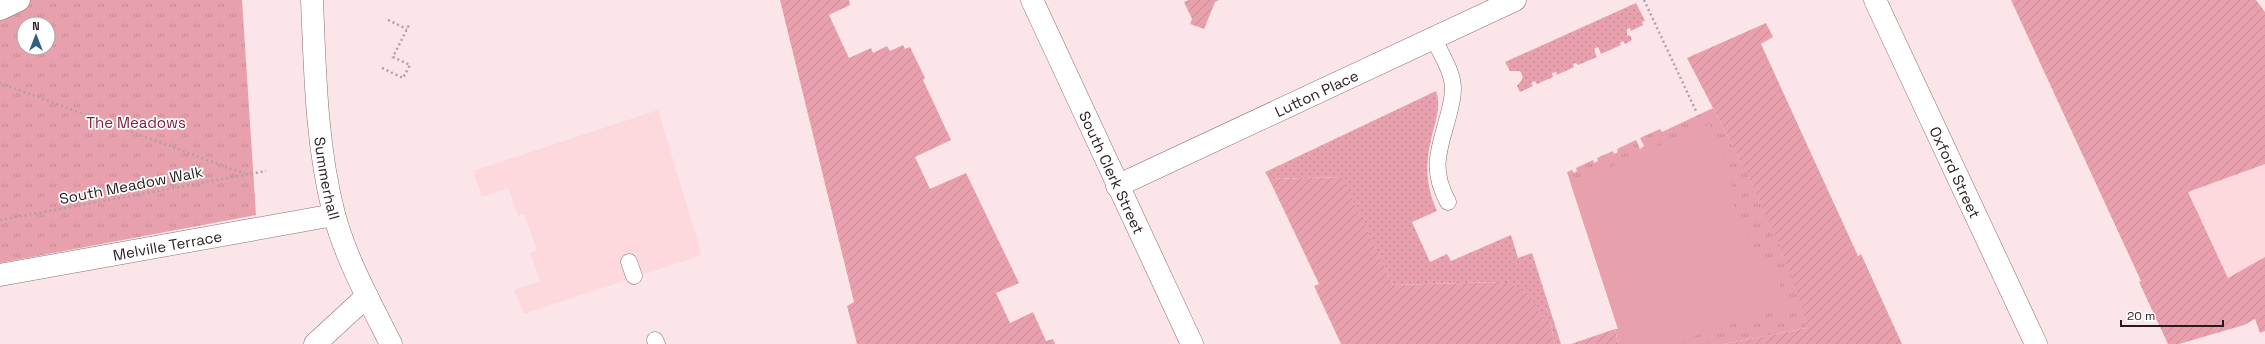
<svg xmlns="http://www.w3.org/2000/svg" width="2265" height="344" viewBox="0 0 2265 344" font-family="'Space Grotesk',sans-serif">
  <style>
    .built { fill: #fdd9de }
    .grass { fill: url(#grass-dots) }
    .park { fill: url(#park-tufts); fill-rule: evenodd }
    .garden { fill: url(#garden-furrows) }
    .pitch { fill: #e8a1ac }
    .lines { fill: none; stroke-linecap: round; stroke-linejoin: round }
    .service-casing { stroke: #8b6d71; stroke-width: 17 }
    .minor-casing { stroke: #8b6d71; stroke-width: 23 }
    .primary-casing { stroke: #8b6d71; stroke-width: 23 }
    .path { stroke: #b3a0a3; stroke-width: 2.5; stroke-dasharray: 2 3; stroke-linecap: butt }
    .service { stroke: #fff; stroke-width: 16 }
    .minor { stroke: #fff; stroke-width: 22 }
    .primary { stroke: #fff; stroke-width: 22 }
    .labels { text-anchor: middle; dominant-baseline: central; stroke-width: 3.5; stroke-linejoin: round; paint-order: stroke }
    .street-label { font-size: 15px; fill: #271b1d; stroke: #fff }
    .park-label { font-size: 15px; fill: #821e3b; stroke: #fff }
  </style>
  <defs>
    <pattern id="grass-dots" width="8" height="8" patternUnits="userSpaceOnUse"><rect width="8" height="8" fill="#e8a1ac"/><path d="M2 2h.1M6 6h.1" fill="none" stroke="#c78a94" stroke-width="1.8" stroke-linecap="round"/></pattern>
    <pattern id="park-tufts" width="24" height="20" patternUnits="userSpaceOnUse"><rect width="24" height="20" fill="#e8a1ac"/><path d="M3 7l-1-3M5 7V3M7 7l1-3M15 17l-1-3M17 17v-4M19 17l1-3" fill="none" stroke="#c78a94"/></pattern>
    <pattern id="garden-furrows" width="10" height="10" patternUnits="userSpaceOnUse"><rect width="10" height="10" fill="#e8a1ac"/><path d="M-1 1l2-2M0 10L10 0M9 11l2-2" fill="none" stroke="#c78a94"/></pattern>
  </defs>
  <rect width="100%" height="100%" fill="#fbe5e8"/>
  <path class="built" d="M658,110L702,255L524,314L514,290L540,281L530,253L537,250L524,214L518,216L508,188L482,197L473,171Z
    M2265,164V257L2228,278L2188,191Z"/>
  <path class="grass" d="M1636,3L1645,21L1642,22L1643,25L1631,31L1630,28L1627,29V36L1630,35L1632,40L1625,44L1623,41L1620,43L1621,45L1601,54L1598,47L1594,49L1597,57L1578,65L1576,63L1573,64L1574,67L1557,75L1556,72L1552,73L1553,77L1537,84L1535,81L1531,83L1533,86L1520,92L1517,86C1522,80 1525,78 1520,71H1510L1505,62Z
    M1436,91C1442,107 1434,125 1431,140C1425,165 1426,187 1437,211L1412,222L1430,262L1447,254L1451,261L1511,235L1518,258L1532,253L1561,344H1555L1550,321H1543C1535,299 1521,284 1496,282L1393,285L1341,177L1269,179L1265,172Z"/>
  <path class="park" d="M0,0H242L256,215L0,263ZM24,24H48V48H24Z
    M1713,108C1743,164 1773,221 1795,281C1800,296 1803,313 1807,328L1724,344H1618L1615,329H1618L1567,172L1572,170L1574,173L1577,171L1576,168L1593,160L1594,163L1598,161L1597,158L1613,151L1614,154L1618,152L1617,149L1636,140L1640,149L1644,146L1640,138L1660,129L1662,132Z"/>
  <path class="garden" d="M780,0H849L850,5L829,15L849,58L871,48L873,53L887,46L890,51L903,45L905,49L910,47L925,78L923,80L951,140L915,157L930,189L966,173L1019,283L996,293L1010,323L1033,312L1046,341L1053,339L1055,344H857L847,306L854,302Z
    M1189,0H1219L1215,2L1204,29L1190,24L1192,19L1184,2Z
    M2011,0H2256L2265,12V164L2188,192L2228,278L2265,257V331L2260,333L2255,319L2244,325L2179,344H2168L2139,282L2141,281Z
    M1766,23L1773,37L1761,44L1858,256L1861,254L1902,344H1724L1807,328C1783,232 1732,146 1687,58Z
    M1342,177L1393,285L1500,282C1522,285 1537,300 1543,321H1550L1555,344H1341L1314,286L1319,284L1269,179Z
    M1615,329L1618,344H1571Z"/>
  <path class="pitch" d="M1710,124L1734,179L1729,182L1732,187L1727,189L1757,256L1761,254L1764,260L1769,258L1787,306L1671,344H1623L1571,184Z"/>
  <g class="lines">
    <defs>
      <path id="service" d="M1433,37C1440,53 1453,71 1453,89C1453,97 1451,105 1449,113C1440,148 1429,168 1448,202
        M629,262L634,276
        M655,340L657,344"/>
      <g id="minor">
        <path id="s1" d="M1875,0L2036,344"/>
        <path id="s2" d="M1117,186L1515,0"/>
        <path id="s3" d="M0,275L334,215"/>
        <path d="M315,344L367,296"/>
      </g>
      <g id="primary">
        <path id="s4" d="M312,0C315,71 316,144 334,214C346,259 370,302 391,344"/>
        <path id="s5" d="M1032,0L1192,344"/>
        <path d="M0,9L19,0"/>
      </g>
    </defs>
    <use href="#service" class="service-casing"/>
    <use href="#minor" class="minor-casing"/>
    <use href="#primary" class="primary-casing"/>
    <path class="path" d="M1644,0L1696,111
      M388,20L407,29
      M382,68L403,78L410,65L393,57L410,23
      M0,83L245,174
      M0,220L266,171"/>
    <use href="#service" class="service"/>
    <use href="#minor" class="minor"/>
    <use href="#primary" class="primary"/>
  </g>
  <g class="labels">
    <g class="street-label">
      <text stroke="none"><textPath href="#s2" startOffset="220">Lutton Place</textPath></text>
      <text stroke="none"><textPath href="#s5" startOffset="190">South Clerk Street</textPath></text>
      <text stroke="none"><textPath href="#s1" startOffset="190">Oxford Street</textPath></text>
      <text stroke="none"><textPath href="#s4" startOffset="179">Summerhall</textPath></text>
      <text transform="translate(131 185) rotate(-11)">South Meadow Walk</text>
      <text stroke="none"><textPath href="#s3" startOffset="170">Melville Terrace</textPath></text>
    </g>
    <g class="park-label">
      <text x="136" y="122">The Meadows</text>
    </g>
  </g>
  <g transform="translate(36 36)"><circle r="19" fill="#ffffff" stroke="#a9a4a5"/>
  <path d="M0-3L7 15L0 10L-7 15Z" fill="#2c627d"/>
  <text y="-6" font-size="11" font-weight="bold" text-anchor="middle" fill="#271b1d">N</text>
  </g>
  <path d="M2121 320v6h102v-6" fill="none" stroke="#271b1d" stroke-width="2"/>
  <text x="2127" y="320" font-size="12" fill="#271b1d" stroke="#ffffff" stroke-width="3" paint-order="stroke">20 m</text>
</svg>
